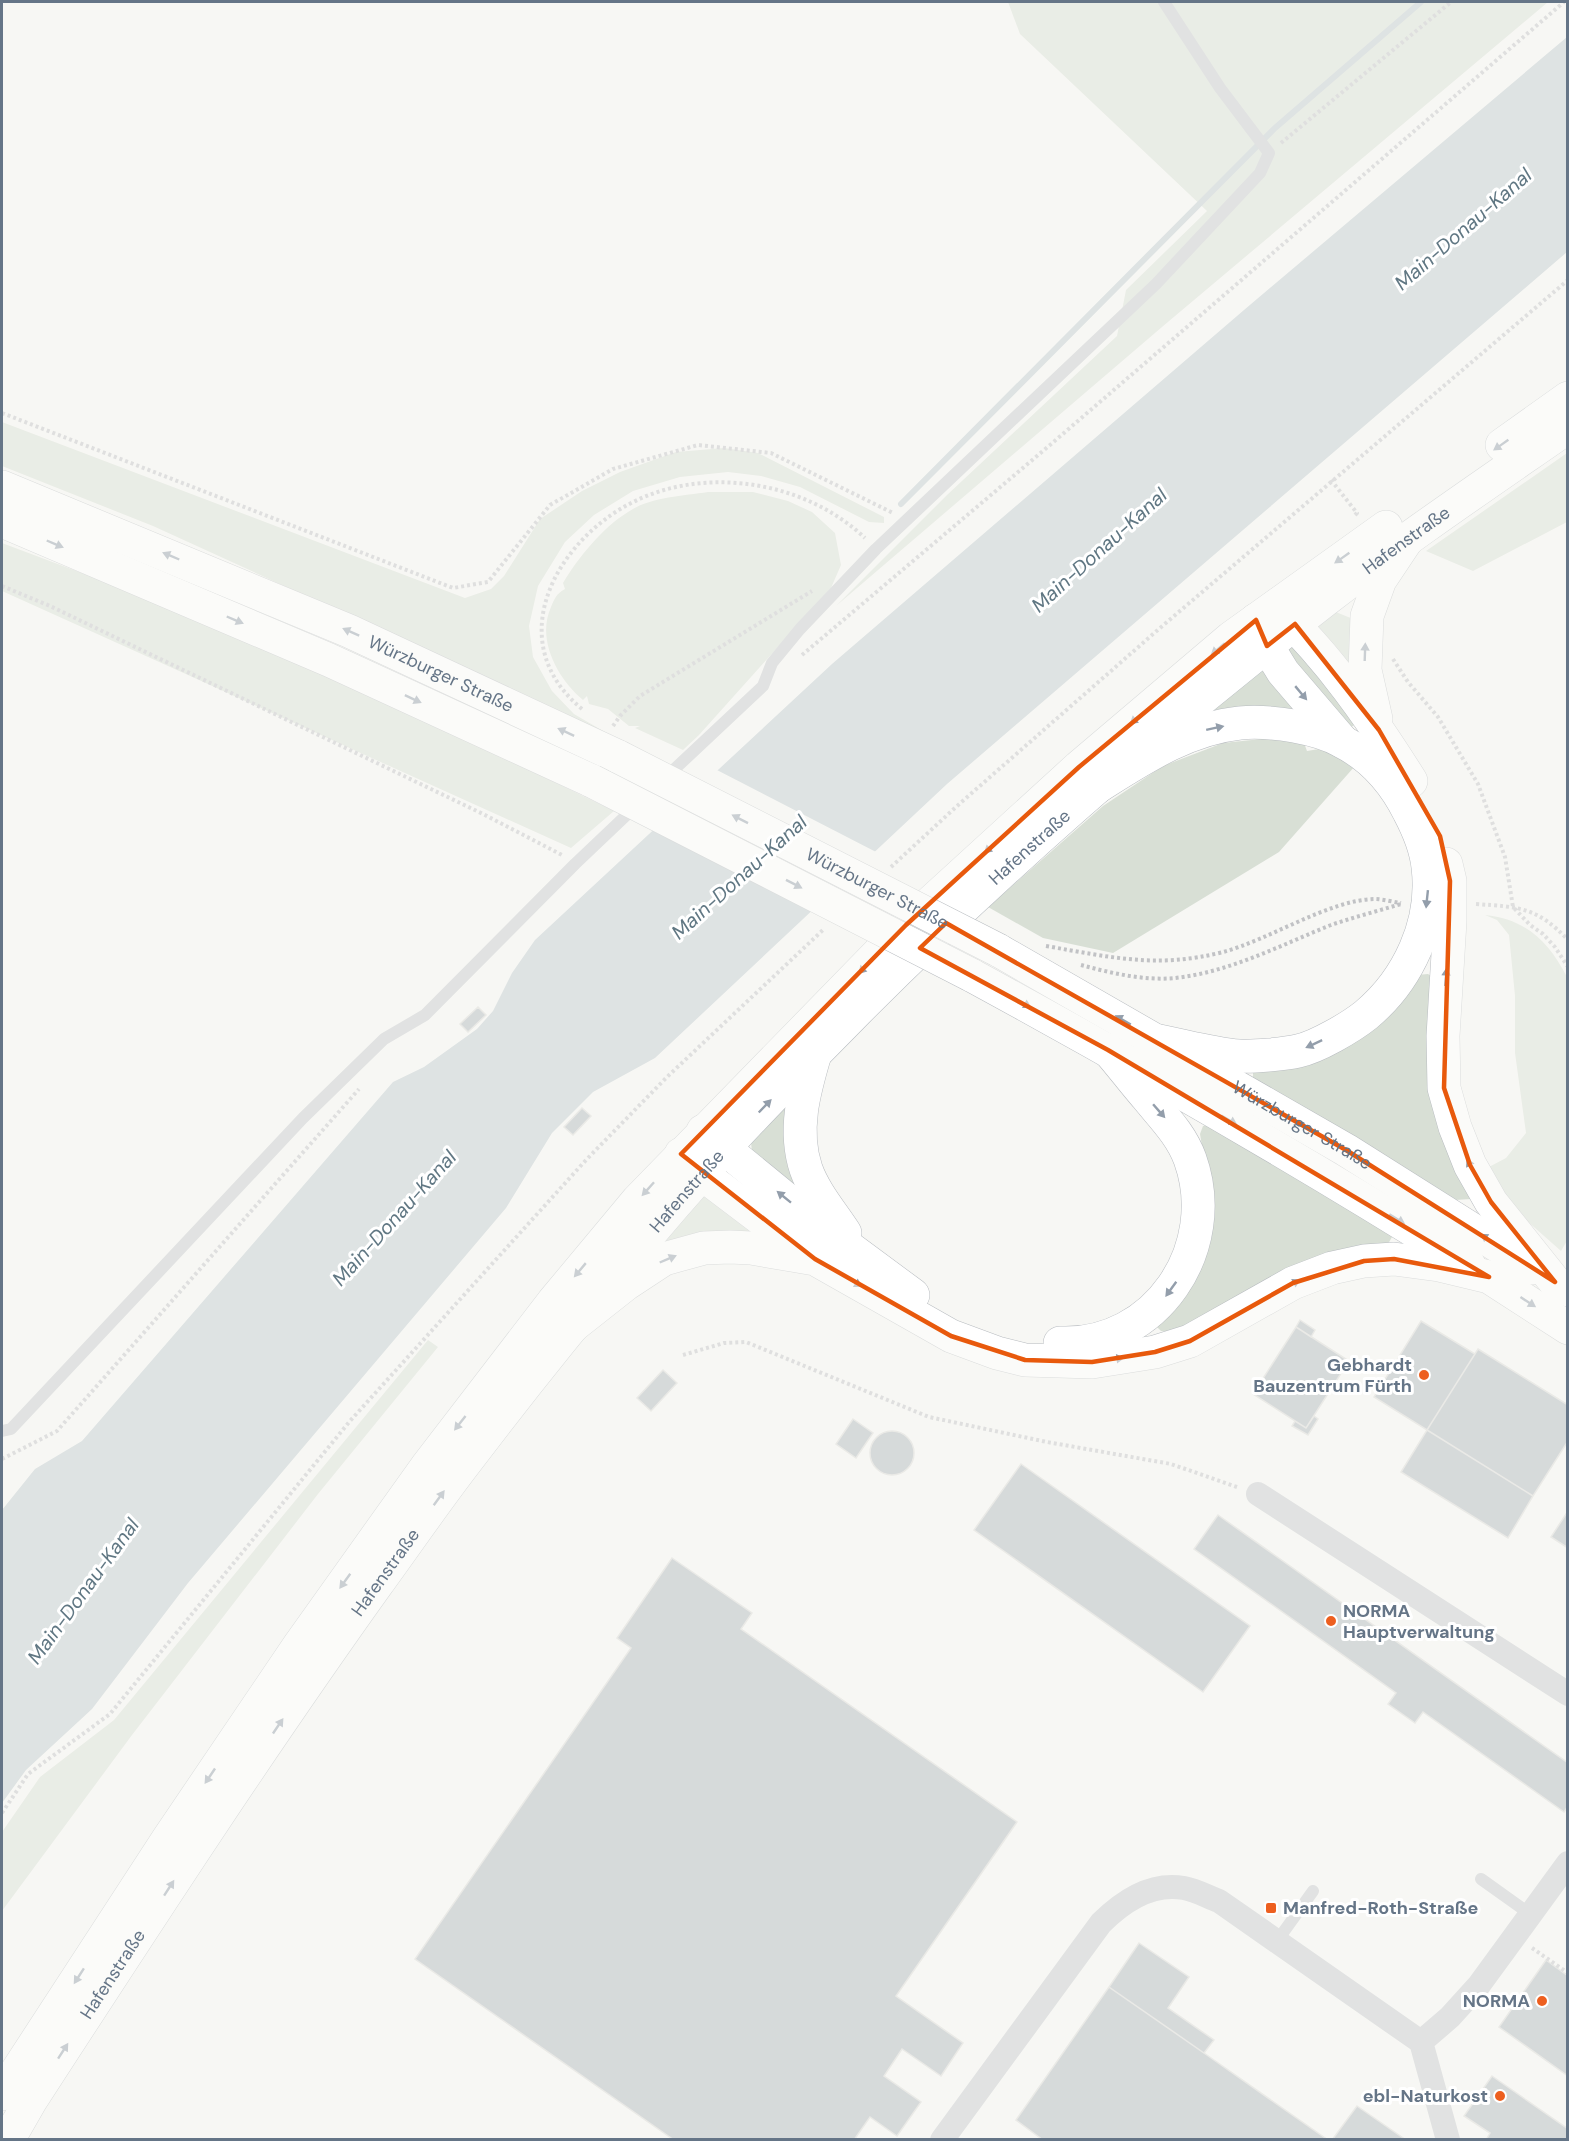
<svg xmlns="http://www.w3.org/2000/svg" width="1569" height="2141" viewBox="0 0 1569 2141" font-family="'DM Sans',sans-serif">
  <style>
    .green { fill: #d8dfd5 }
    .water { fill: #bec9ce }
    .pier { fill: #f7f7f4 }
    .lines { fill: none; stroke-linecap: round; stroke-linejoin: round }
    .stream { stroke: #bec9ce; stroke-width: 6 }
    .building { fill: #aeb5bb; stroke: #d9d9d6; stroke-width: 1.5 }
    .secondary-casing { stroke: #b7bcc1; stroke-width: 34 }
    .primary-casing { stroke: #b8bcc0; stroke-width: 34 }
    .path { stroke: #c1c2c5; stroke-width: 4; stroke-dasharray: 3 3; stroke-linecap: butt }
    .service { stroke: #c5c8cc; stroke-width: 12 }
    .minor { stroke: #c5c8cc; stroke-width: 24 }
    .secondary { stroke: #fff; stroke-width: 33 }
    .primary { stroke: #fff; stroke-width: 33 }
    .primary-bridge-casing { stroke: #b8bcc0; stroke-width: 34; stroke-linecap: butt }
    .primary-bridge { stroke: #fff; stroke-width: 33 }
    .oneway { fill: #939eab }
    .marked { fill: none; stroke: #e8590c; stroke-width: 4.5; stroke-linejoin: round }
    .poi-dot { fill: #ed5f1f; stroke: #fff; stroke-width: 2 }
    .labels { text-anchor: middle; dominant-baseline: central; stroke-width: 6; stroke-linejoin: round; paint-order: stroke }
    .street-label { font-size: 18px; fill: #657587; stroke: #fff }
    .poi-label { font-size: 18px; font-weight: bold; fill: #657587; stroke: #fff; text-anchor: end }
    .water-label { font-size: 20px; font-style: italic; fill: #607783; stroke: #fff }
  </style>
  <rect width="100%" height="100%" fill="#f7f7f4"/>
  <path class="green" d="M1008,2H1548L1162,327L836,606L947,495L1117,336L1126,290L1207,211L1020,34Z
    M2,422L465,598L491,589L504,576L540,519L582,491L620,472L676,452L724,448L758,453L884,517V523L869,522L800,487L761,476L728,472L680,477L633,491L594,515L565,542L538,586L529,626L533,657L552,691L574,714L610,735L153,526L2,466Z
    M1567,453V522L1473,571L1426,551Z
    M708,492H753L788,501L812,512L835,533L841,565L831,588L699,735L683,750L635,728L640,726H629L608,709L589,704L587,696L583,700C558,679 536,640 551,607C555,598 556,594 565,589L563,583C578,558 602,528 628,512C650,497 682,496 708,492Z
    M2,543L103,581L414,714L614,811L571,848L2,591Z
    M1326,608L1358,621L1354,671L1314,633Z
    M1288,643L1296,649L1355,724L1353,726L1351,727L1317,694L1284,644Z
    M1259,665L1308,709L1199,713Z
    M1271,738L1304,743L1307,751L1325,748L1355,766L1279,852L1113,953L1043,938L988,907L1103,806L1163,766L1223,743Z
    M1485,915C1526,919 1549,942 1567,977L1568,1239L1561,1251L1517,1212L1487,1168L1506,1158L1526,1133L1515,1053V996L1509,935L1497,920Z
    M1428,974L1435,979L1471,1199L1455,1200L1253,1078V1069L1417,975Z
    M786,1105L801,1190L752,1152L751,1142Z
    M1211,1124L1386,1228L1392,1237L1388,1244L1171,1332L1161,1331L1157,1327L1206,1169L1200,1134L1203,1126Z
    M707,1196L765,1231L667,1248L663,1241L700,1198Z
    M428,1340L438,1347L318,1494L132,1735L2,1911V1832L40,1777L114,1720Z"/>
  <path class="water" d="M1567,37V252L947,784L655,1058L593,1092L552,1133L506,1208L188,1583L92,1709L26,1770L2,1803V1510L35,1469L82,1441L393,1082L424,1067L477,1029L493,1011L512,973L535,940L832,664L1244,310Z"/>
  <path class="pier" d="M715,769L878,853L815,912L650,829Z"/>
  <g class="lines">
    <path class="stream" d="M901,504L1275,128L1421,2"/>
  </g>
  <path class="building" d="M478,1007L486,1015L468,1032L460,1024Z
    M582,1108L591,1116L573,1135L564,1127Z
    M1300,1320L1315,1330L1311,1337L1296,1327Z
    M1421,1321L1475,1354L1427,1430L1374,1397Z
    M1296,1327L1349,1361L1306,1428L1253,1394Z
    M1478,1349L1568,1405V1441L1533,1496L1427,1430Z
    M663,1370L677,1383L651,1411L637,1398Z
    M1314,1416L1318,1419L1308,1435L1292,1426L1295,1421L1306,1428Z
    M853,1419L873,1433L856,1458L836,1444Z
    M1427,1430L1533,1496L1508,1538L1401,1472Z
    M870 1453a22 22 0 1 1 44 0a22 22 0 1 1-44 0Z
    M1021,1464L1250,1626L1203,1692L974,1530Z
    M1568,1511V1548L1551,1537Z
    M1218,1515L1568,1763V1806L1564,1812L1423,1712L1415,1723L1388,1704L1396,1693L1194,1549Z
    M672,1558L752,1613L741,1629L1017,1822L896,1996L963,2043L941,2076L902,2049L884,2076L921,2102L897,2136L870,2117L854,2140H674L415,1959L631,1648L617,1638Z
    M1139,1943L1189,1977L1168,2008L1214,2040L1204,2053L1109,1987Z
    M1546,1960L1568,1976V2076L1499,2027Z
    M1109,1987L1204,2053L1328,2140H1043L1016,2120Z
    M1492,2076L1568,2129V2140H1486L1490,2133L1464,2116Z
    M1357,2106L1406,2140H1332Z"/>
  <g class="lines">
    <defs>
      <g id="secondary">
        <path d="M1502,445L1568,398"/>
        <path d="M2,2094L168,1839L300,1644L427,1466L553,1302L638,1200L906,925L1079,767L1231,638L1386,527"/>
        <path id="s1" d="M8,2140L31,2100C144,1926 256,1753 377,1584C406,1544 435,1502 465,1463C546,1356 632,1252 721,1152C765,1103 812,1057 857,1011C1004,864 1160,728 1324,601C1403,540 1486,484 1568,427"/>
      </g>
      <g id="primary">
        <path id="s2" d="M2,487L349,631L619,757"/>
        <path d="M2,521L329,660L592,781"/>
        <path d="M1275,607C1328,655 1373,721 1411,781"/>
        <path d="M1256,620L1267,646L1283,672L1342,741"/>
        <path d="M1376,719L1365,670L1367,616L1380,580L1406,541"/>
        <path d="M1089,792C1136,763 1183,729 1240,723C1259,721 1276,723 1294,726C1310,729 1327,733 1341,741C1371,756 1394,782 1409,812C1418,829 1426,848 1428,867C1435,923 1408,980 1366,1015C1351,1027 1317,1047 1298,1051C1285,1054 1253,1057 1239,1056C1213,1054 1185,1046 1159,1041"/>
        <path d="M1446,864L1450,881V921L1443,1036L1444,1088L1455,1127L1470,1165L1491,1202L1555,1282L1568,1290"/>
        <path id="s3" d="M998,950L1346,1150L1533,1268"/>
        <path d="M971,975C1140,1067 1307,1163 1469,1265"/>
        <path d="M815,1054C804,1091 793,1130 806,1169C814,1192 832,1213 845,1233"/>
        <path d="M703,1131L813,1221L913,1295"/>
        <path d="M681,1154L702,1174L809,1255"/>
        <path d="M569,1329L626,1284L664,1259L704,1248L730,1247L751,1248L815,1259L951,1336L997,1353L1025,1360L1092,1362L1155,1352L1190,1341L1293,1283L1332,1268L1364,1261L1394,1259L1439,1265L1489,1277L1568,1328"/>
        <path d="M1060,1343C1156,1347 1222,1248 1190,1159C1181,1134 1162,1116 1146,1096C1133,1081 1121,1065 1108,1050"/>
      </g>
    </defs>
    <use href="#secondary" class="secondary-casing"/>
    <use href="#primary" class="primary-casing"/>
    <path class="path" d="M1281,143L1451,2
      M2,413L453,588L488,582L550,505L613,469L698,445L771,453L893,513
      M1331,480L1357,513L1355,515
      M2,586L50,606L483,814L562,855
      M802,655L1050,445L1564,2
      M1393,659L1408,682L1438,717L1478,784L1505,857L1513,907L1530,925L1543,934L1555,947L1568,967
      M582,709C497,639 560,532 644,497C716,467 808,484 865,538
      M613,726L620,716L640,696L812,591
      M891,867L957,806L1160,628L1568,280
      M1476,904C1519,907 1537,907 1568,940
      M1046,946C1110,957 1157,969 1223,952C1269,940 1329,900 1374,899C1383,899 1393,902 1401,903
      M1081,965C1111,973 1144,981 1175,978C1230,972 1281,945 1331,925C1354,917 1378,911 1401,904
      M683,1355L724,1343L746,1342L929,1417L1047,1442L1171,1464L1237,1487
      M2,1459L57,1431L359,1089
      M2,1813L28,1774L110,1714L350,1421L586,1160L667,1077L824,929
      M1532,1948L1568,1973"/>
    <path class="service" d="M665,778L763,686L772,663L800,629L876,549L1156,284L1260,173L1269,153L1220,88L1164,2
      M2,1431L11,1429L303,1118L384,1039L425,1015L575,864L635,807
      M1481,1879L1530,1914
      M1277,1941L1313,1891"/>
    <path class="minor" d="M1258,1494L1568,1694
      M1421,2042L1450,2017L1479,1985L1568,1863
      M1421,2042L1448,2140
      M942,2140L1101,1923C1123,1901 1151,1882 1184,1888C1196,1890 1208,1897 1219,1901L1421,2042"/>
    <use href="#secondary" class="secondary"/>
    <use href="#primary" class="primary"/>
    <defs>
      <g id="primary-bridge">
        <path id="s4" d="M619,757L998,950"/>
        <path d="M592,781L971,975"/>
      </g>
    </defs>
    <use href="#primary-bridge" class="primary-bridge-casing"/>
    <use href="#primary-bridge" class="primary-bridge"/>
  </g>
  <defs><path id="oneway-solid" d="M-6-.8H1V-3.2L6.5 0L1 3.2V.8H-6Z" transform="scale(1.5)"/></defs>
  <g class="oneway">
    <use href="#oneway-solid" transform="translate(1501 445) rotate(145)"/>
    <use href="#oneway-solid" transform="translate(55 544) rotate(23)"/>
    <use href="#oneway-solid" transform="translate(171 556) rotate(-157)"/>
    <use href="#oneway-solid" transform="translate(1342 558) rotate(145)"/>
    <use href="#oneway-solid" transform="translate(235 620) rotate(23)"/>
    <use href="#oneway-solid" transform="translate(351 632) rotate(-156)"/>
    <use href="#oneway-solid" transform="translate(1218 649) rotate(140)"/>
    <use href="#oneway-solid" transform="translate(1365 652) rotate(-88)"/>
    <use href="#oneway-solid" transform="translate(1301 693) rotate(50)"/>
    <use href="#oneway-solid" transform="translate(413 699) rotate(25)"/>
    <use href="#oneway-solid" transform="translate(1137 718) rotate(140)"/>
    <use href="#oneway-solid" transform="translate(1215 728) rotate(-12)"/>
    <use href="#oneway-solid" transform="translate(566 732) rotate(-155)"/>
    <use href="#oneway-solid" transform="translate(740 819) rotate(-153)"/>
    <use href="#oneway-solid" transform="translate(991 847) rotate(138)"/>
    <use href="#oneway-solid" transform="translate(794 884) rotate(27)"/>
    <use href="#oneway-solid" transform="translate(1427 899) rotate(96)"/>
    <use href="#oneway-solid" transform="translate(865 967) rotate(134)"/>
    <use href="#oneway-solid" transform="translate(1446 977) rotate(-86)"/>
    <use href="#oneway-solid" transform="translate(1023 1003) rotate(29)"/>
    <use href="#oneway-solid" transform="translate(1123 1020) rotate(-150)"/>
    <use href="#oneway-solid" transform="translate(1314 1044) rotate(155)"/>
    <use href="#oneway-solid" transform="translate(765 1106) rotate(-46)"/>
    <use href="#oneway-solid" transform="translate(1159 1111) rotate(49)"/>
    <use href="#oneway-solid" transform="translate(1229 1120) rotate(30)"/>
    <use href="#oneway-solid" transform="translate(1471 1167) rotate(-117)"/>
    <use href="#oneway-solid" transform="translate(648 1189) rotate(132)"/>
    <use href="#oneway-solid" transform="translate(784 1197) rotate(-141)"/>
    <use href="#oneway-solid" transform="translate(1397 1219) rotate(32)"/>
    <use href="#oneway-solid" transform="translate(1488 1239) rotate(-148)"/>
    <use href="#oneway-solid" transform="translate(668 1259) rotate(-23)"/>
    <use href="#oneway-solid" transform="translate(580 1270) rotate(130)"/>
    <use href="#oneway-solid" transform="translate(854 1282) rotate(30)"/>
    <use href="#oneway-solid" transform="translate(1292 1284) rotate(-27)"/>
    <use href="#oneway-solid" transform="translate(1171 1289) rotate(126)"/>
    <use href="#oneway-solid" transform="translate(1528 1302) rotate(33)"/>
    <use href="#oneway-solid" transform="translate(1115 1359) rotate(-7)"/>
    <use href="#oneway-solid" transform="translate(460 1423) rotate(128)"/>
    <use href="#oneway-solid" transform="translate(439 1498) rotate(-54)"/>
    <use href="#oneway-solid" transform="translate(345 1581) rotate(126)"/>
    <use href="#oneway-solid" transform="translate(278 1726) rotate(-56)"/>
    <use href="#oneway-solid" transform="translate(210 1776) rotate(124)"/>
    <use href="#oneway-solid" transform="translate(169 1888) rotate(-57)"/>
    <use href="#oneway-solid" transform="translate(79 1976) rotate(123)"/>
    <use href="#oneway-solid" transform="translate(63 2051) rotate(-57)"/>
  </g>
  <path d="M0 0H1569V2141H0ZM1256,620L1267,646L1295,624L1379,730L1440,836L1450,881L1444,1088L1470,1165L1491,1202L1555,1282L1346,1150L946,923L920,948L1108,1050L1489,1277L1394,1259L1364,1261L1293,1283L1190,1341L1155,1352L1092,1362L1025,1360L951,1336L815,1259L681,1154L906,925L1079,767Z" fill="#f7f7f4" fill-opacity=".55" fill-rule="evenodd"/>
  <path class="marked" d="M1256,620L1267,646L1295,624L1379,730L1440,836L1450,881L1444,1088L1470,1165L1491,1202L1555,1282L1346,1150L946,923L920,948L1108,1050L1489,1277L1394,1259L1364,1261L1293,1283L1190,1341L1155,1352L1092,1362L1025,1360L951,1336L815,1259L681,1154L906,925L1079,767Z"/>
  <g class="poi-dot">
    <circle cx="1424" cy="1375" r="6"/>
    <circle cx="1331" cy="1621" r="6"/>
    <rect x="1265" y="1902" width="12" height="12" rx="3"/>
    <circle cx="1542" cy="2001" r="6"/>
    <circle cx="1500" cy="2096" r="6"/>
  </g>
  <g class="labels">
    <g class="street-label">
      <text stroke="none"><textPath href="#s1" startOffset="2140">Hafenstraße</textPath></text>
      <text stroke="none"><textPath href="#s2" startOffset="477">Würzburger Straße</textPath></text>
      <text stroke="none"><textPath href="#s1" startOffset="1654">Hafenstraße</textPath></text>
      <text stroke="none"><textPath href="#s4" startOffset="290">Würzburger Straße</textPath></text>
      <text stroke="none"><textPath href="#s3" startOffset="351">Würzburger Straße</textPath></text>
      <text stroke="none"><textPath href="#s1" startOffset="1168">Hafenstraße</textPath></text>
      <text stroke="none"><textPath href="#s1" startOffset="682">Hafenstraße</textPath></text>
      <text stroke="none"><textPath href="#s1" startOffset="196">Hafenstraße</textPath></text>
    </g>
    <g class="poi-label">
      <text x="1412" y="1365">Gebhardt<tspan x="1412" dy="21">Bauzentrum Fürth</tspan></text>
      <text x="1343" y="1611" text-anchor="start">NORMA<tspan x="1343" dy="21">Hauptverwaltung</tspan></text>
      <text x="1283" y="1908" text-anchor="start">Manfred-Roth-Straße</text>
      <text x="1530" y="2001">NORMA</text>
      <text x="1488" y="2096">ebl-Naturkost</text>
    </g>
    <g class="water-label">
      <text transform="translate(1463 229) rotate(-41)">Main-Donau-Kanal</text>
      <text transform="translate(1099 550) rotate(-42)">Main-Donau-Kanal</text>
      <text transform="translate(739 877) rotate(-42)">Main-Donau-Kanal</text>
      <text transform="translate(394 1218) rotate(-48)">Main-Donau-Kanal</text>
      <text transform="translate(83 1591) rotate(-54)">Main-Donau-Kanal</text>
    </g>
  </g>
  <rect width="1569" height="2141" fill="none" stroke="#657587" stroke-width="6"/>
</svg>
